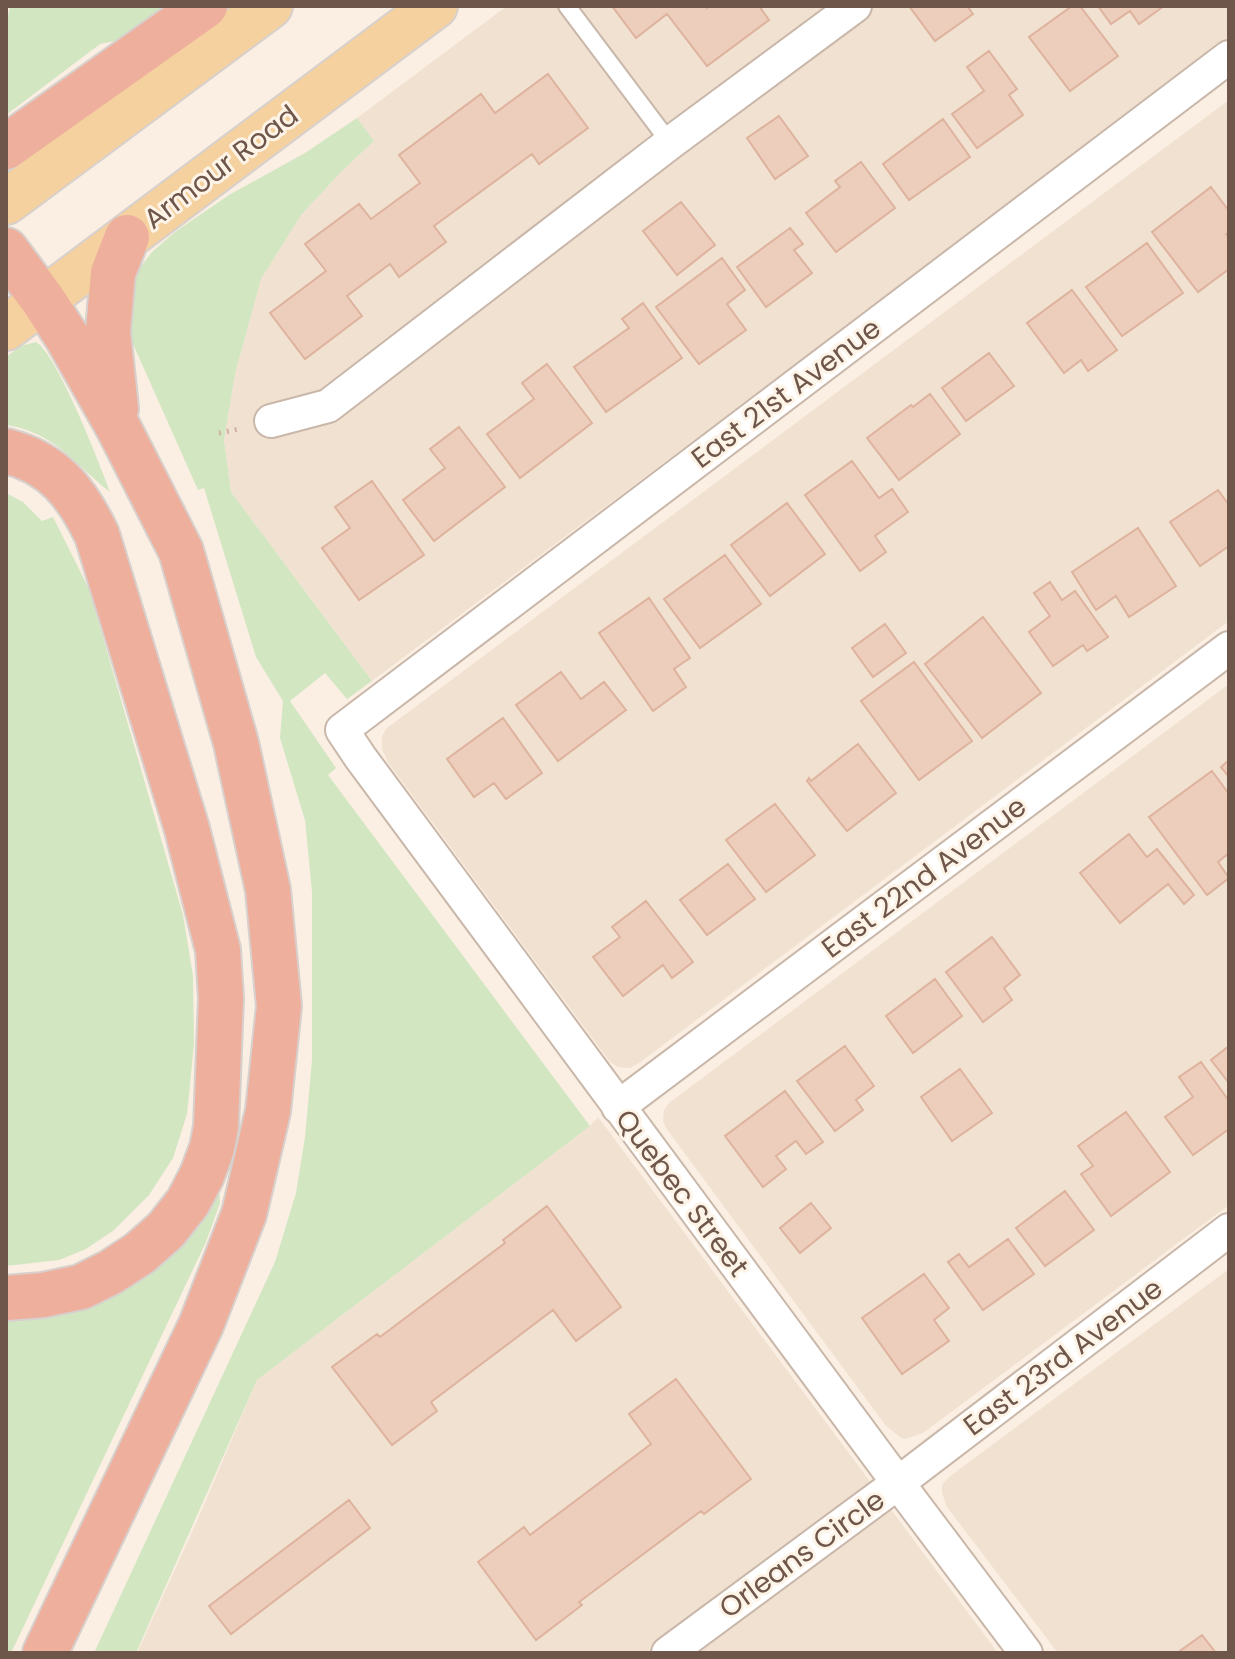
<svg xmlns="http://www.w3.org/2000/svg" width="1235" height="1659" viewBox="0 0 1235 1659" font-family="Poppins,sans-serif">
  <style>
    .residential { fill: #f1e1d1 }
    .green { fill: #d2e6c2 }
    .building { fill: #edcdbc; stroke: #deb39e; stroke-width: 2 }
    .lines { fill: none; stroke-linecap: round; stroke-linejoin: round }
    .lane-casing { stroke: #c9b7aa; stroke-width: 20 }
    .street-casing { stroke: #c9b7aa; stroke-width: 36 }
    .primary-casing { stroke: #d7d0cd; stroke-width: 48 }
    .highway-casing { stroke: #d7d0cd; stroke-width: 48 }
    .path { stroke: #d1b19f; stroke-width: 5; stroke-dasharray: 2 6; stroke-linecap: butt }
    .lane { stroke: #fff; stroke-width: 16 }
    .street { stroke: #fff; stroke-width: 32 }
    .primary { stroke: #f4d19f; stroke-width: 44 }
    .highway { stroke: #efaf9d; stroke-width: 44 }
    .labels { text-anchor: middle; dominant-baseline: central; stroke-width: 6; stroke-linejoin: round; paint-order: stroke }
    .street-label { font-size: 28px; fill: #6f564b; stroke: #fdf4e7 }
  </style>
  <rect width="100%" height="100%" fill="#faefe2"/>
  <path class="residential" d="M507,6H1229V40L372,681L231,492L224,440L235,374L261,279L301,215L342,171L374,141L357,118Z
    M1229,100V621L639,1063L630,1068L618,1067L610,1062L389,764L382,749V736L387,728Z
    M1229,684V1205L923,1433L905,1439L900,1437L886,1426L666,1128L663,1121L664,1110L669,1103Z
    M598,1117L998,1653H137L197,1521L257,1380L590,1126Z
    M1229,1269V1653H1058L947,1507L942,1493V1485L949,1477Z"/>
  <path class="green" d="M10,6H171L121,40L100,44L6,115V27Z
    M357,118L374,141L342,171L301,215L261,279L235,374L224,440L231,492L372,681L347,699L325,673L290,701L336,768L328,775L590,1126L257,1380L136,1653H94L275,1262L296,1193L305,1137L312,1060V892L305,820L280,738L283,701L256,657L204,488L198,490L129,335L128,290L138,270L152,252L175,232L229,195L305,153Z
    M36,342C57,354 100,464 110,492C74,464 55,432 6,425V357L21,346Z
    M6,493L23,502L42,521L53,517L89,589L183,915L193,976L194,1044L187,1114L173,1158L149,1195L114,1230L86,1249L59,1260L6,1266Z
    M219,1188L220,1203L206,1242L11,1653H6V1320C70,1317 108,1306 158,1264C166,1258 175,1252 181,1244C195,1229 207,1205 219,1188Z"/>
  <path class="building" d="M612,6H706L707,8L709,6H759L769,20L707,66L667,14L636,38Z
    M909,6H967L973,14L935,41Z
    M1072,6H1080L1118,56L1070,91L1029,37Z
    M1098,6H1164L1139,24L1130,11L1111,24Z
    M989,51L1017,89L1009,95L1023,115L977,148L952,114L984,91L967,67Z
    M548,74L588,128L539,164L532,154L434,226L446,242L399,277L390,264L347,296L362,316L305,359L270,313L326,271L305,244L359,204L371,219L420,183L399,155L481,94L495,113Z
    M779,116L808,156L775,179L747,138Z
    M943,119L970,157L909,200L883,164Z
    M861,162L895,208L836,252L806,213L840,187L835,181Z
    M1211,187L1229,211V232L1226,234L1229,238V269L1198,292L1152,232Z
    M681,202L715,245L677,275L643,231Z
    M790,228L803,244L794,250L812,273L766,307L737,267Z
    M1147,243L1183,293L1122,336L1086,287Z
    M722,258L745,290L727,304L746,330L699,364L656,307Z
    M1072,290L1117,350L1088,371L1081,360L1064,373L1027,323Z
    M643,303L682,358L606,412L574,367L629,328L622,319Z
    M989,353L1014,386L966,421L942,388Z
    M547,364L592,423L520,478L487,434L534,399L522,383Z
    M930,394L960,434L899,480L867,438L911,405L913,407Z
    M459,427L505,487L434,541L403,500L445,468L430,449Z
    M852,461L879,498L892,489L908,512L875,536L886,552L860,571L805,495Z
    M372,481L424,555L359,600L322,548L350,528L335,507Z
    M1218,490L1229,505V546L1200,566L1170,522Z
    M787,503L825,554L770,596L731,545Z
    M1138,528L1176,586L1129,617L1116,596L1096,610L1072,572Z
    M725,555L761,604L700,648L664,599Z
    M1050,582L1062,600L1075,591L1108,637L1087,651L1083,645L1053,666L1029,632L1050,616L1034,593Z
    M649,598L690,658L674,669L686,687L653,711L599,633Z
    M983,617L1041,693L982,738L925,664Z
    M885,624L906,653L873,677L852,648Z
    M914,662L972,741L919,780L861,701Z
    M561,672L581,699L604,682L626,710L558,761L516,705Z
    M503,718L542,773L506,799L494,783L474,797L447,759Z
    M858,744L896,793L847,831L807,781L809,778L811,781Z
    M1229,760V777L1221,767Z
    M1212,771L1229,794V853L1218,862L1229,878L1207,895L1149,817Z
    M775,804L815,855L766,892L726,840Z
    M1129,834L1147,857L1157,849L1194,895L1184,904L1168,884L1120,923L1080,873Z
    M728,864L755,899L707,935L680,900Z
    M646,901L693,962L672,978L663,965L623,996L593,957L620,937L612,927Z
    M992,937L1020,975L1004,988L1012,1000L983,1022L946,972Z
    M935,979L962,1016L913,1053L886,1016Z
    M845,1046L874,1086L856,1100L863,1110L835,1131L797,1081Z
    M1229,1046V1083L1211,1060Z
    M1201,1062L1229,1101V1129L1193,1155L1165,1117L1193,1097L1179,1077Z
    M960,1069L992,1113L952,1141L921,1097Z
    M785,1091L823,1142L806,1154L796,1141L776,1156L786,1169L763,1187L725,1136Z
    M1126,1112L1170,1172L1111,1216L1081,1174L1093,1166L1078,1146Z
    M1065,1191L1094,1230L1045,1266L1016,1228Z
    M811,1203L831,1228L800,1253L780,1228Z
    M547,1206L621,1307L576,1341L553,1310L431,1402L437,1411L392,1445L332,1367L377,1334L380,1337L505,1243L503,1240Z
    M1008,1239L1034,1274L983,1310L948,1262L959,1254L969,1267Z
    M924,1274L949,1308L934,1320L949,1341L902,1374L862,1318Z
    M676,1379L751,1479L704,1514L701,1511L579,1602L582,1605L536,1640L478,1562L524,1527L530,1535L651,1444L629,1414Z
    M349,1500L370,1528L231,1634L209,1606Z
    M1202,1635L1216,1653H1177Z"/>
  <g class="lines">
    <defs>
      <path id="lane" d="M567,6L670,143"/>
      <path id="street" d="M271,421L328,406L670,143L855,6
        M618,1107L1229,648
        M668,1653L898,1483L1229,1230
        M1026,1653L898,1483L360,757L342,730L1229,57"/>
      <path id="primary" d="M6,202L270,6
        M6,328L435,6"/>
      <path id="highway" d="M6,147L205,6
        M6,250L43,300L67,337L118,427L181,551L236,743L268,890L279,1006L268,1111L244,1214L201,1325L45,1653
        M116,409L108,332L113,273L127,237
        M6,451C54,463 77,493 97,535L187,829L218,950L221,998L216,1127L212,1148L202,1175L188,1202L166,1230L140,1253L111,1272L81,1287L43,1295L6,1298"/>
    </defs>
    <use href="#lane" class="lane-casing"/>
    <use href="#street" class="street-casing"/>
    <use href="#primary" class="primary-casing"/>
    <use href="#highway" class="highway-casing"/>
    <path class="path" d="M219,433L239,429"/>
    <use href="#lane" class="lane"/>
    <use href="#street" class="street"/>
    <use href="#primary" class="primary"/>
    <use href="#highway" class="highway"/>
  </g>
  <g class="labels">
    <g class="street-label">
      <text transform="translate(221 167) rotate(-37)">Armour Road</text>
      <text transform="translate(786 393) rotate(-37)">East 21st Avenue</text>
      <text transform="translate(924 877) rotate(-37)">East 22nd Avenue</text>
      <text transform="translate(682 1193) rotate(53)">Quebec Street</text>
      <text transform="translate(1063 1357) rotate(-37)">East 23rd Avenue</text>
      <text transform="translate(802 1554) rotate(-36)">Orleans Circle</text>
    </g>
  </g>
  <rect width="1235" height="1659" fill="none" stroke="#6f564b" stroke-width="16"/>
</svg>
